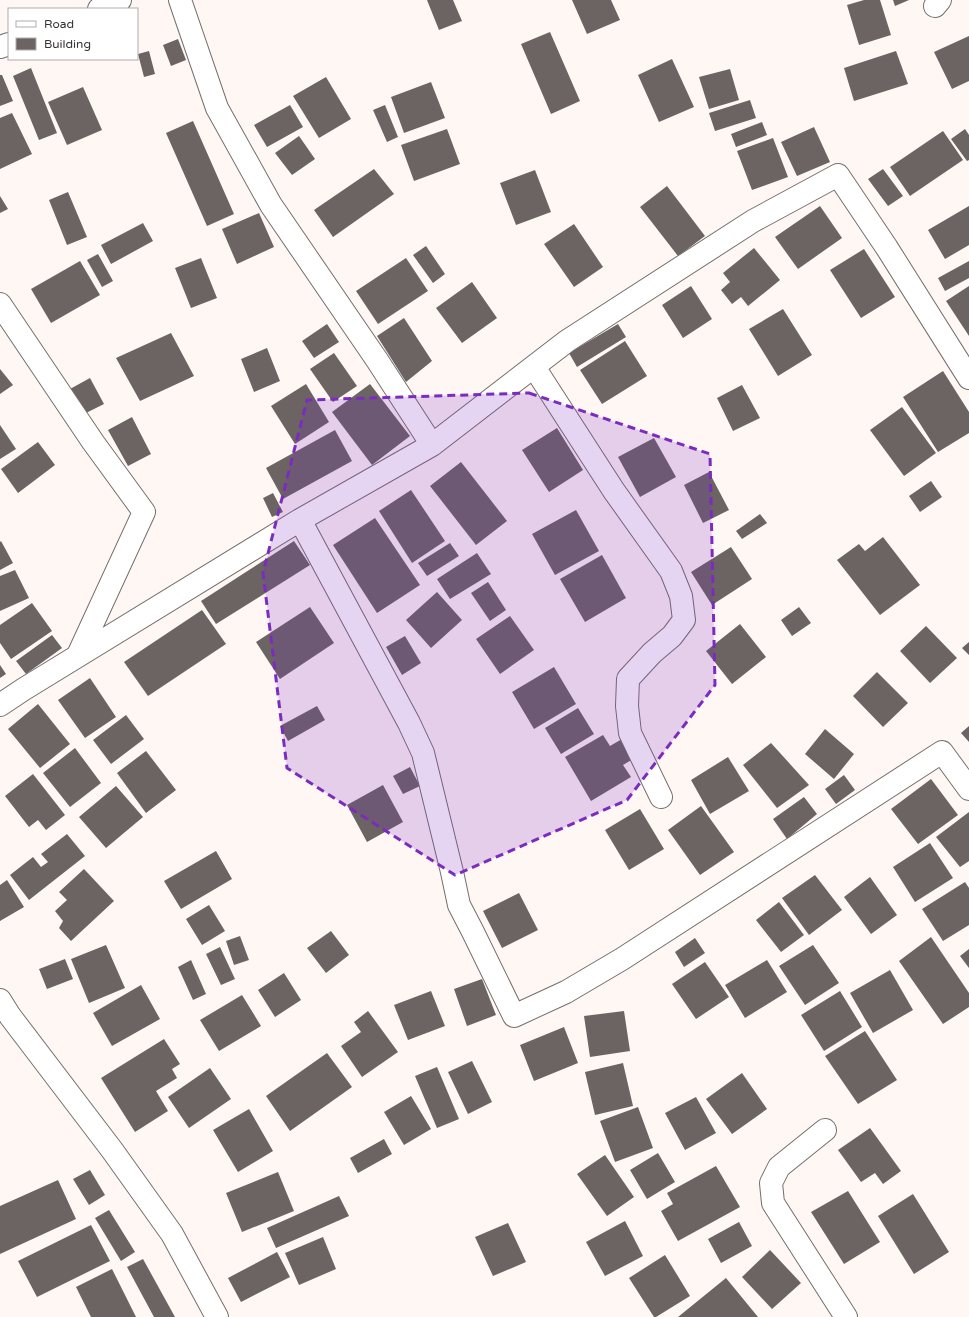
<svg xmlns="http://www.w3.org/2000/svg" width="969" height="1317" viewBox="0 0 969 1317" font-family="'Varela Round',sans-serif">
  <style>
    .building { fill: #6b6462 }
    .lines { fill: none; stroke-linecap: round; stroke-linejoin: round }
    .street-casing { stroke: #766f6c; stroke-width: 24 }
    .street { stroke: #fff; stroke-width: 22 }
    .marked { fill: #7b2cbf; fill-opacity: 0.2; stroke: #7b2cbf; stroke-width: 3; stroke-dasharray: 8 5; stroke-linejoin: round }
  </style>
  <rect width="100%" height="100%" fill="#fff7f4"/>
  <path class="building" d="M427,0H453L462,21L439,30Z
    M572,0H611L620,20L587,34Z
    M864,0H880L891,35L859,45L847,5Z
    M893,0H909L895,6Z
    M550,32L580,101L551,114L521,44Z
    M969,36V81L952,89L934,52Z
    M178,39L186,60L171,66L163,45Z
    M149,51L155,74L144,77L138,54Z
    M896,51L908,84L854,101L844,68Z
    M672,59L694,107L659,122L638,75Z
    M31,68L57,133L39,140L13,76Z
    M730,69L739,100L709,109L699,77Z
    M0,75H2L13,101L0,106Z
    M326,77L351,119L319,138L293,96Z
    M431,82L445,118L404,133L391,97Z
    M83,87L102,130L67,145L48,102Z
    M750,100L756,118L715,131L709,113Z
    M290,105L303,127L267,147L254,125Z
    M385,105L398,137L387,142L373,110Z
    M12,113L32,154L0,169V118Z
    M193,121L234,214L207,226L166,133Z
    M762,122L767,135L736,147L731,134Z
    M814,127L830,162L797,176L781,142Z
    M447,129L460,164L414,181L401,145Z
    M965,129L969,135V160L967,161L951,139Z
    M943,131L963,160L910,196L890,167Z
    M299,136L315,159L292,175L275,153Z
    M773,138L788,177L752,190L737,151Z
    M374,169L394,194L333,237L314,210Z
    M883,169L903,196L888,206L868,179Z
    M535,170L551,212L516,225L500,183Z
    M667,186L705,236L678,256L640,207Z
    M68,192L87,237L67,245L49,200Z
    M0,196L8,209L0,213Z
    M820,206L842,238L798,269L775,237Z
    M969,206V245L945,259L928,230Z
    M259,213L274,247L237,264L222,229Z
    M143,223L153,241L111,264L101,245Z
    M574,224L603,267L574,287L544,244Z
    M426,246L445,274L433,283L413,255Z
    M754,248L780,280L748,306L741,297L732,304L721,290L730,282L723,273Z
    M864,249L895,297L861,318L830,270Z
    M98,254L113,281L102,287L87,260Z
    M201,258L217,298L191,308L175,268Z
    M406,258L428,291L378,324L356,291Z
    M80,261L100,295L51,323L31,289Z
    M969,261V278L945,291L938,278Z
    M472,282L497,318L462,343L436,308Z
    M691,286L712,319L683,338L662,305Z
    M969,286V336L946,301Z
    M783,309L812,355L778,376L749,329Z
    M404,318L432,361L406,382L377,336Z
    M327,324L339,342L314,358L302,341Z
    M618,324L626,337L577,367L569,353Z
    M171,333L194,376L140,401L116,358Z
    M625,341L647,376L602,404L580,370Z
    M267,348L280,381L254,392L241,359Z
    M334,353L357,386L333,402L310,369Z
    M0,369L13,385L0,394Z
    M943,371L969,412V433L938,452L903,397Z
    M90,378L104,404L84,414L70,389Z
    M306,384L329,422L295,444L271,406Z
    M370,384L410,436L372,465L332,412Z
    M742,385L760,418L733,431L717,398Z
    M902,407L936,453L904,476L870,430Z
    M132,417L151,454L128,466L108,430Z
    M0,425L16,449L0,459Z
    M557,428L583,470L549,492L522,450Z
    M335,430L352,461L283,499L266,468Z
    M654,438L676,477L640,497L618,457Z
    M38,442L55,465L18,493L1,469Z
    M461,462L507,521L476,545L430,486Z
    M709,472L729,510L703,523L684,485Z
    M931,481L942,497L920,512L909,496Z
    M411,490L445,541L412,563L379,511Z
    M273,493L283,512L272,517L263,498Z
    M576,510L599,551L555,575L532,534Z
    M760,514L767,523L742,539L736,531Z
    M375,518L420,585L377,613L333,545Z
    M883,537L920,585L880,615L837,560L859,544L865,551Z
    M1,541L13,563L0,570V542Z
    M294,541L310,565L216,624L201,601Z
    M450,543L459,556L427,576L418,563Z
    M731,547L752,579L712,605L691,572Z
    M477,553L491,574L450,599L437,579Z
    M602,555L626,598L585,622L560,579Z
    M15,570L29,598L0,611V576Z
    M488,582L506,610L490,621L471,593Z
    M437,592L462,620L431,648L406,620Z
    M32,603L52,631L11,659L0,643V625Z
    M310,607L334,643L280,679L256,642Z
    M799,607L811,623L792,636L781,620Z
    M202,610L226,644L148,696L124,662Z
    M510,616L534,650L500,674L476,639Z
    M740,624L766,657L732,684L706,651Z
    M926,626L957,658L930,683L900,651Z
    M52,635L62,648L26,674L16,661Z
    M405,636L421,663L402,675L386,647Z
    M969,642V655L962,648Z
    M0,665L6,674L0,678Z
    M554,667L576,704L534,729L512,692Z
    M877,672L908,703L883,727L853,696Z
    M90,678L116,717L85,738L58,700Z
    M38,704L70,744L40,768L8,729Z
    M317,706L325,720L288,741L280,726Z
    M578,708L594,734L561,754L545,728Z
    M126,715L144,739L111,764L93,740Z
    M969,726V742L961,733Z
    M825,729L854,754L834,779L805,754Z
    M603,735L610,746L622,739L633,759L623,765L631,777L591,801L565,757Z
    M771,743L809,785L777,808L743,765Z
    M75,748L101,783L70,807L43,773Z
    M146,751L176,790L146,813L117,773Z
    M728,757L749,791L710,814L691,780Z
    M410,767L420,786L403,794L393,776Z
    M33,774L65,815L46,830L38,820L29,827L5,796Z
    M844,775L855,790L836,804L825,789Z
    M931,779L958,815L918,844L891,809Z
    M383,785L403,822L367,842L347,805Z
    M116,786L143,817L106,848L79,817Z
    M804,797L817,814L787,839L773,819Z
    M701,806L734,852L700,875L668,830Z
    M640,809L664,849L629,870L605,830Z
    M969,812V861L960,867L936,837Z
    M67,834L85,856L29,900L10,875L33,857L41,867L48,862L41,854Z
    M930,843L953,878L915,902L893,867Z
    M216,851L232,879L181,909L164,881Z
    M84,869L114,901L71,941L59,928L63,921L55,911L67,900L59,892Z
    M815,875L842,910L809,935L782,898Z
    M870,877L897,915L871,934L844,897Z
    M7,880L24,907L0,921V885Z
    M965,882L969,888V925L943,941L922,909Z
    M519,893L538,930L502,948L483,911Z
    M779,902L804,935L781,952L756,920Z
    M209,905L225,931L202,945L186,919Z
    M331,931L349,955L326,973L307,948Z
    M240,936L249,960L234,965L226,941Z
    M931,937L969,993V1007L943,1024L899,961Z
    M695,938L705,953L684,967L675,952Z
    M106,945L125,988L89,1003L71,959Z
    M813,945L839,983L805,1005L779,966Z
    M220,947L235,979L221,985L206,954Z
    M969,949V968L960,956Z
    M65,959L73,979L47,989L39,969Z
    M191,960L206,994L193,1000L178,967Z
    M767,960L787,992L745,1018L725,985Z
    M705,962L729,997L696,1019L672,984Z
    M890,970L913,1010L873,1033L850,993Z
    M284,973L301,1000L275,1017L258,990Z
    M482,979L496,1015L467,1026L454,989Z
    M141,985L160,1019L112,1046L93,1013Z
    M431,991L445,1026L408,1040L394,1005Z
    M840,991L862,1027L824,1051L801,1015Z
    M242,995L261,1026L219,1051L200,1020Z
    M368,1011L398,1052L362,1077L341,1046L361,1032L354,1022Z
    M624,1011L630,1051L590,1057L584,1016Z
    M564,1027L578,1063L534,1081L520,1045Z
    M865,1031L897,1080L858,1104L825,1056Z
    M164,1039L180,1064L172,1069L177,1078L156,1091L168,1111L135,1132L101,1078Z
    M327,1053L352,1087L290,1131L266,1096Z
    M472,1061L492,1102L468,1114L448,1072Z
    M623,1063L633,1106L595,1115L585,1072Z
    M437,1067L459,1119L437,1128L415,1076Z
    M210,1068L231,1099L189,1128L168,1097Z
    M742,1073L767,1109L732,1134L706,1099Z
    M411,1096L431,1129L404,1145L384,1112Z
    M696,1097L716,1133L685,1150L665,1113Z
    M638,1107L653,1148L615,1162L600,1121Z
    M249,1109L273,1151L238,1172L213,1130Z
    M870,1128L901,1171L883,1184L875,1173L861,1182L838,1150Z
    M384,1139L392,1154L358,1173L350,1158Z
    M658,1153L675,1182L647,1199L630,1170Z
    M605,1155L634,1197L607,1216L577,1174Z
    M716,1166L740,1207L678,1241L661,1211L673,1204L667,1193Z
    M90,1170L105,1195L89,1205L73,1179Z
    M278,1172L294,1211L242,1232L226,1193Z
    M58,1180L76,1219L0,1254V1206Z
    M848,1191L880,1242L844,1264L811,1212Z
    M913,1194L949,1252L914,1274L878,1216Z
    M339,1196L349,1216L276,1248L267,1228Z
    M109,1210L135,1252L121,1261L95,1218Z
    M625,1221L643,1256L605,1276L586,1242Z
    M739,1222L752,1246L721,1263L708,1239Z
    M508,1223L526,1262L493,1276L475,1237Z
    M91,1225L110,1261L37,1297L18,1261Z
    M323,1237L336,1269L299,1285L285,1253Z
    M770,1250L801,1283L772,1309L742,1277Z
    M277,1252L290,1277L241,1302L228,1278Z
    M665,1255L690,1296L656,1317H654L629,1278Z
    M143,1259L175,1317H154L127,1267Z
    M112,1269L136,1317H91L76,1287Z
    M726,1278L758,1317H678Z"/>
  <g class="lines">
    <defs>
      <path id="street" d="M935,6L940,0
        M99,9L120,0
        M0,47L9,44
        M0,304L93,442L144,512L78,655
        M534,367L614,491L671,571L681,596L684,620L672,636L652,653L628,679L627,706L630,733L661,797
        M432,445L567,341L753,221L838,175L887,248L969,378
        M300,520L409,723L423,753L452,872L459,905L473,932L514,1016L566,992L622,959L942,752L969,789
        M0,705L24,689L300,520L432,445L377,360L271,205L217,108L180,0
        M0,1000L10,1016L112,1150L172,1234L217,1317
        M825,1130L779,1167L771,1183L773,1203L846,1317"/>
    </defs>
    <use href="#street" class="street-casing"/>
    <use href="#street" class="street"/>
  </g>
  <path class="marked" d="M529,393L710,454L715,685L627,800L455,875L287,768L263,573L307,400Z"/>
  <rect x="8" y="8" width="130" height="52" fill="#ffffff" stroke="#afadad"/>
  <rect x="16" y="21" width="20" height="6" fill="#ffffff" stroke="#afadad"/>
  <text x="44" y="28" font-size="12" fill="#373332">Road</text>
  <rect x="16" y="38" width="20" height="12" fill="#6b6462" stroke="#afadad"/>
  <text x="44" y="48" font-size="12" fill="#373332">Building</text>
</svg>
